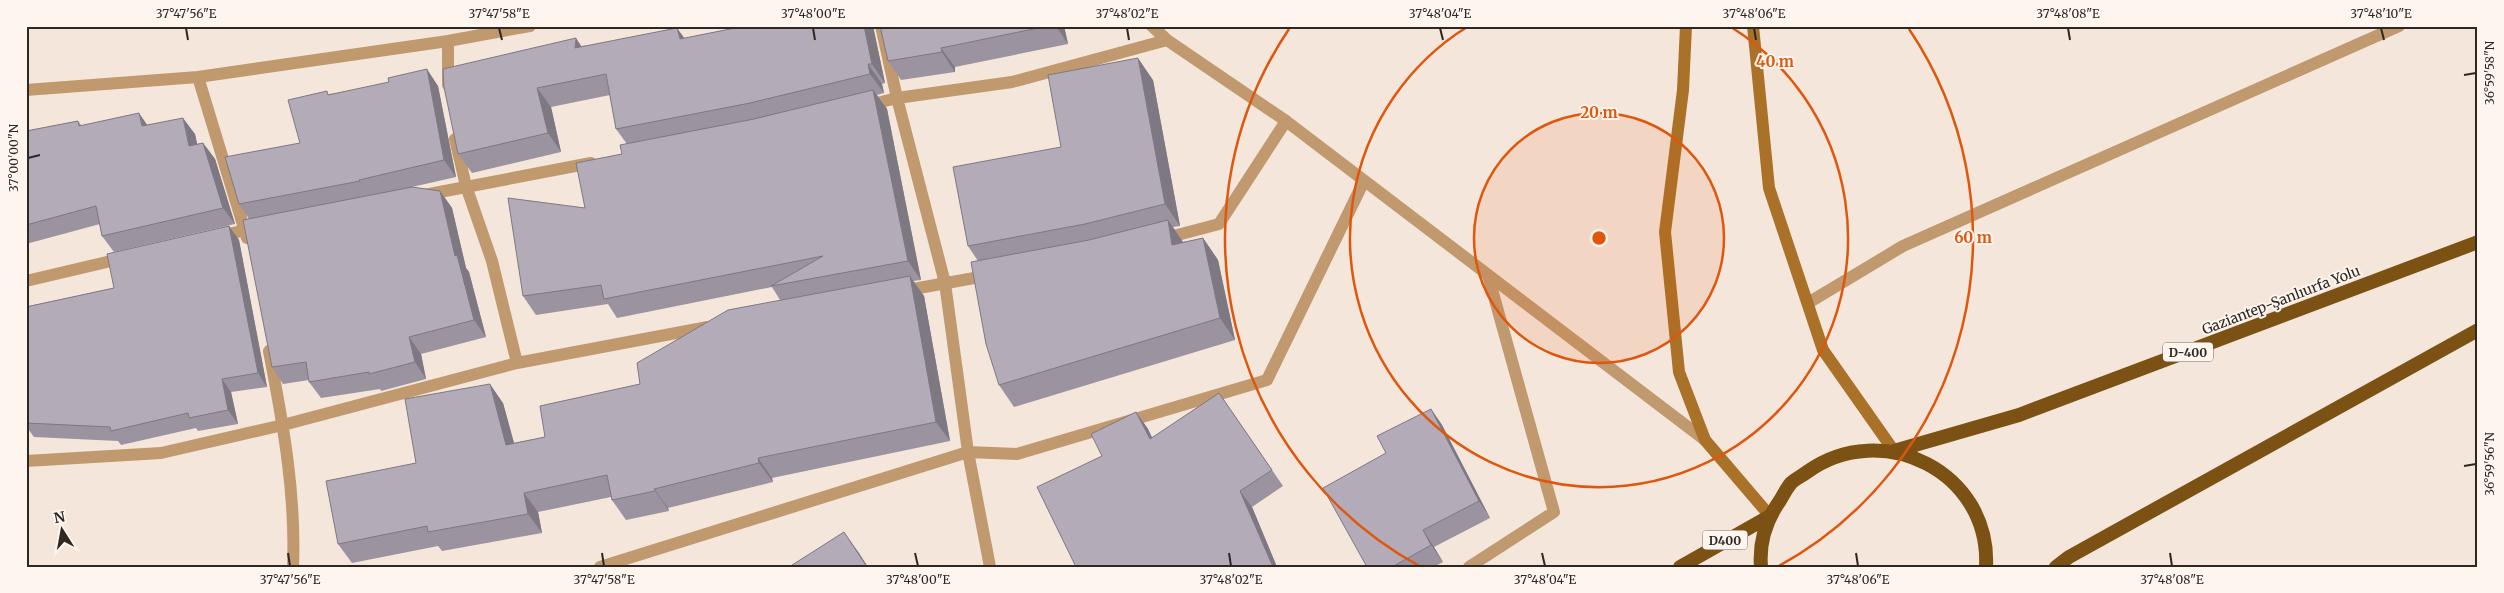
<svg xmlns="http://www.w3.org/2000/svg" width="2504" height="593" viewBox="0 0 2504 593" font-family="Merriweather,serif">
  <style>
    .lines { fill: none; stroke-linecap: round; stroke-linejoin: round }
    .minor { stroke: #c1996f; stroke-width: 12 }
    .tertiary { stroke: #c1996f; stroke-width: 12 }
    .secondary { stroke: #aa7128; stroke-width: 12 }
    .trunk { stroke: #7c5114; stroke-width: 14 }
    .wall { fill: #9b939f }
    .shaded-wall { fill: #7e7882 }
    .building { fill: #b4abb9; stroke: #7e7882 }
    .ticks { fill: none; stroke: #2e2824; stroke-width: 2 }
    .ring { fill: none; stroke: #df570d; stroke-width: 2.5 }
    .labels { text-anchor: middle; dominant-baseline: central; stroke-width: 4; stroke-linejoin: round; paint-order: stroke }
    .shield { fill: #fef5ee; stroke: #6c6661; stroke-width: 1 }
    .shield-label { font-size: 12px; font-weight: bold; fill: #2e2824 }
    .street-label { font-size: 14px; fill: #2e2824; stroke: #fef5ee }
    .centre { fill: #df570d; stroke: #fef5ee; stroke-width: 2.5 }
    .ring-label { font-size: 15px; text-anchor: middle; font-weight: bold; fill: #df570d; stroke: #fef5ee; stroke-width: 4; stroke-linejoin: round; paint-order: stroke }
    .neatline { fill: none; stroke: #2e2824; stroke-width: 2 }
    .ticks-label { font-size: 12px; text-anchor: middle; fill: #2e2824 }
  </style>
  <rect width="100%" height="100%" fill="#f5e6db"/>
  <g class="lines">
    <path class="minor" d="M881,26L897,98L945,283L968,452L990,567
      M448,41V85
      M198,77L247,238
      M26,90L198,77L448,41L530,26
      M865,106L897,98L1012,82L1167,40
      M455,139L466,186L492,261L517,363
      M424,195L591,163
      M219,236L260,227
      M1162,239L1219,224L1286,121
      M26,281L124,258
      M902,291L991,275
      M1808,303L1903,246L2399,26
      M269,351C283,423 296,494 293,567
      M26,461L161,453L283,425L517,363L708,327
      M600,567L968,452L1017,454L1267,380L1364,181
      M1469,567L1554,512L1488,275"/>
    <path class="tertiary" d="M1152,26L1167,40L1286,121L1705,440"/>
    <path class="secondary" d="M1686,26L1683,90L1665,232L1679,372L1705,440L1770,516
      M1753,26L1769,188L1823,350L1894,451"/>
    <path class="trunk" d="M1894,451L2019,415L2478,242
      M1680,567L1770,516
      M1761,567C1759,544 1766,521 1779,502C1783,496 1786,489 1791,483C1795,479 1802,476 1807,472C1882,418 1991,472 1986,567
      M2056,567L2069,557L2478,330"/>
  </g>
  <path class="wall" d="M745,26H873L885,83L882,84L884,93L877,95L887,109L921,280L913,281L924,296L950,441L772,478L773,482L668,508L669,511L626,520L612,500L611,497L538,512L542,533L442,551L438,546L352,563L338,544L416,463L503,403L514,443L545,437L640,384L780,300L772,287L617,318L608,304L536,315L523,296L622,154L627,144L616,129L610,95L551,107L561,152L472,173L458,154L581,46L685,38Z
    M880,26H1064L1068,44L955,67V72L901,80L888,61Z
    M1153,80L1180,226L1173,227L1183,242L1203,238L1218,260L1235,340L1014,407L999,385L978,261L968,246L1061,147Z
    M438,86L456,177L412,187L440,191L452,208L466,268L469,272L486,337L421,354L426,379L381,391L380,389L321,398L309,382V380L283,384L272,367L249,219L239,204L300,143L329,94Z
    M78,121L81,125H147L195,134L197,144L203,143L215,159L235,224L114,252L102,236L100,224L26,244V131Z
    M229,226L239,240L267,387L231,392L238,424L198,431L196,428L121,445L118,441L34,437L26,426V301L29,306L114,288Z
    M1219,393L1283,486L1252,507L1277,567H1076L1136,412L1148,429L1152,438Z
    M1431,409L1442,425L1490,518L1434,547L1443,562L1434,567H1367L1386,453Z"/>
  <path class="shaded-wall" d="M864,26H873L885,83L872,64Z
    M1056,26H1064L1068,44Z
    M677,28L691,47L680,39Z
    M576,38L589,58L575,48Z
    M941,48L955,67V72L942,52Z
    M1138,58L1153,80L1180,226L1165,204Z
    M868,64L882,84L884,93L870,74Z
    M427,69L438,86L456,177L444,160Z
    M537,88L551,107L561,152L548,133Z
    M873,90L887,109L921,280L908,261Z
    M139,113L150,129L142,126Z
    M183,118L195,134L201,162L189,146Z
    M203,143L215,159L235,224L223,208Z
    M440,191L452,208L466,268L469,272L486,337L474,320L455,256Z
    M1168,220L1183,242L1188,266L1172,245Z
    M229,226L239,240L267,387L258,373Z
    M1203,238L1218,260L1235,340L1220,318Z
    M910,276L924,296L950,441L936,422Z
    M409,337L421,354L426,379L415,362Z
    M222,379L231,392L238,424L228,410Z
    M490,384L503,403L520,465L506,445Z
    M1431,409L1442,425L1490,518L1479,501Z
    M1136,412L1148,429L1161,456L1150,439Z
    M758,458L772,478L773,482L759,463Z
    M654,489L668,508L669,511L655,491Z
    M1240,491L1252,507L1277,567H1273Z
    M524,493L538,512L542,533L528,514Z
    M1423,530L1434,547L1443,562L1431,545Z
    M844,532L859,553L868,567H867Z"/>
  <path class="building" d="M745,26H864L872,64H868L870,74L750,103L616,129L606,74L537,88L548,133L458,154L444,87L443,69L576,38L575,48L677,28L680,39Z
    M880,26H1048L941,48L942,52L888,61Z
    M1138,58L1165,204L1085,224L968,246L953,167L1061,147L1048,75Z
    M427,69L444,160L359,180L360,181L239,204L225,157L300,143L288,100L327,91L328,95L389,82L388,78Z
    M873,90L908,261L771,286L823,256L604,299L601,285L523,296L508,198L585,208L576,163L622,154L620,145L754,119Z
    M139,113L142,126L183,118L189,146L203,143L223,208L102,236L96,206L26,225V131L78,121L79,126Z
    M412,187L440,191L455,256L457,255L474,320L409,337L415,362L369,374V372L309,382L306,362L272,367L243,220Z
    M1168,220L1172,245L1203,238L1220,318L999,385L986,344L971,262L1089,240Z
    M229,226L258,373L222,379L228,410L189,418L188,413L111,431L110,427L26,423V307L114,288L107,254Z
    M910,276L936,422L758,458L759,463L654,489L655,491L612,500L607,475L524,493L528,514L428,532L427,526L338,544L326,481L416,463L405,399L490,384L506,445L545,437L540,406L640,384L637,363L728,310Z
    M1219,393L1272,470L1240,491L1273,567H1076L1037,487L1102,456L1091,434L1136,412L1150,439Z
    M1431,409L1479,501L1423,530L1431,545L1392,567H1367L1323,488L1386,453L1377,436Z
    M844,532L867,567H789Z"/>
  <path class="ticks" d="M186,28L188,40M499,28L502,40M813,28L815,40M1127,28L1129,40M1440,28L1443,40M1754,28L1756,40M2068,28L2070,40M2381,28L2384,40M2464,75L2476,73M28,158L40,155M2464,466L2476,464M288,553L290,566M602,553L604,566M915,553L918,566M1229,553L1231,566M1542,553L1545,566M1856,553L1858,566M2170,553L2172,566"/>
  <circle cx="1599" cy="238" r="125" fill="#df570d" fill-opacity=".12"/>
  <g class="ring">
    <circle cx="1599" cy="238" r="125"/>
    <path d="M1731 27A249 249 0 1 1 1467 27"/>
    <path d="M1421 567A374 374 0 0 1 1289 29M1909 29A374 374 0 0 1 1777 567"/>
  </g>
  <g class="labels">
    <g class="shield">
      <rect x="2163" y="342.5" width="50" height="19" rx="4"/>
      <rect x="1702.5" y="530.5" width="45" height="19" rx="4"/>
    </g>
    <g class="shield-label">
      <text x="2188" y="352">D-400</text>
      <text x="1725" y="540">D400</text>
    </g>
    <g class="street-label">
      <text transform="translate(2281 300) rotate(-21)">Gaziantep-Şanlıurfa Yolu</text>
    </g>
  </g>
  <circle cx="1599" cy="238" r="8" class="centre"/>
  <g class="ring-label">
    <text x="1775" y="67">40 m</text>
    <text x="1599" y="118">20 m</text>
    <text x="1973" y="243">60 m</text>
  </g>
  <rect width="2504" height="593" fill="none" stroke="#fef5ee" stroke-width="55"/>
  <g transform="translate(62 530) rotate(349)" stroke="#fef5ee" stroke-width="4" paint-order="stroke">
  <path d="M0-4L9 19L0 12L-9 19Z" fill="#2e2824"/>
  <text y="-8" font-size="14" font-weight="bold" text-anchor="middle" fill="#2e2824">N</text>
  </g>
  <rect x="28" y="28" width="2448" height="538" class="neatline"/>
  <g class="ticks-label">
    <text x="186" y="18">37°47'56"E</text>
    <text x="499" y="18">37°47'58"E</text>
    <text x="813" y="18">37°48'00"E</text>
    <text x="1127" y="18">37°48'02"E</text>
    <text x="1440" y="18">37°48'04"E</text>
    <text x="1754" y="18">37°48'06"E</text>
    <text x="2068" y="18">37°48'08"E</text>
    <text x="2381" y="18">37°48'10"E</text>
    <text transform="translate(2490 73) rotate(-90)" y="4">36°59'58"N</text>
    <text transform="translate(14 158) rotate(-90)" y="4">37°00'00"N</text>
    <text transform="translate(2490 464) rotate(-90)" y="4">36°59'56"N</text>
    <text x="290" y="584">37°47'56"E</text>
    <text x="604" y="584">37°47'58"E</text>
    <text x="918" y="584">37°48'00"E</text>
    <text x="1231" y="584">37°48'02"E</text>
    <text x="1545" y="584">37°48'04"E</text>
    <text x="1858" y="584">37°48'06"E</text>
    <text x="2172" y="584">37°48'08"E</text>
  </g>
</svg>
